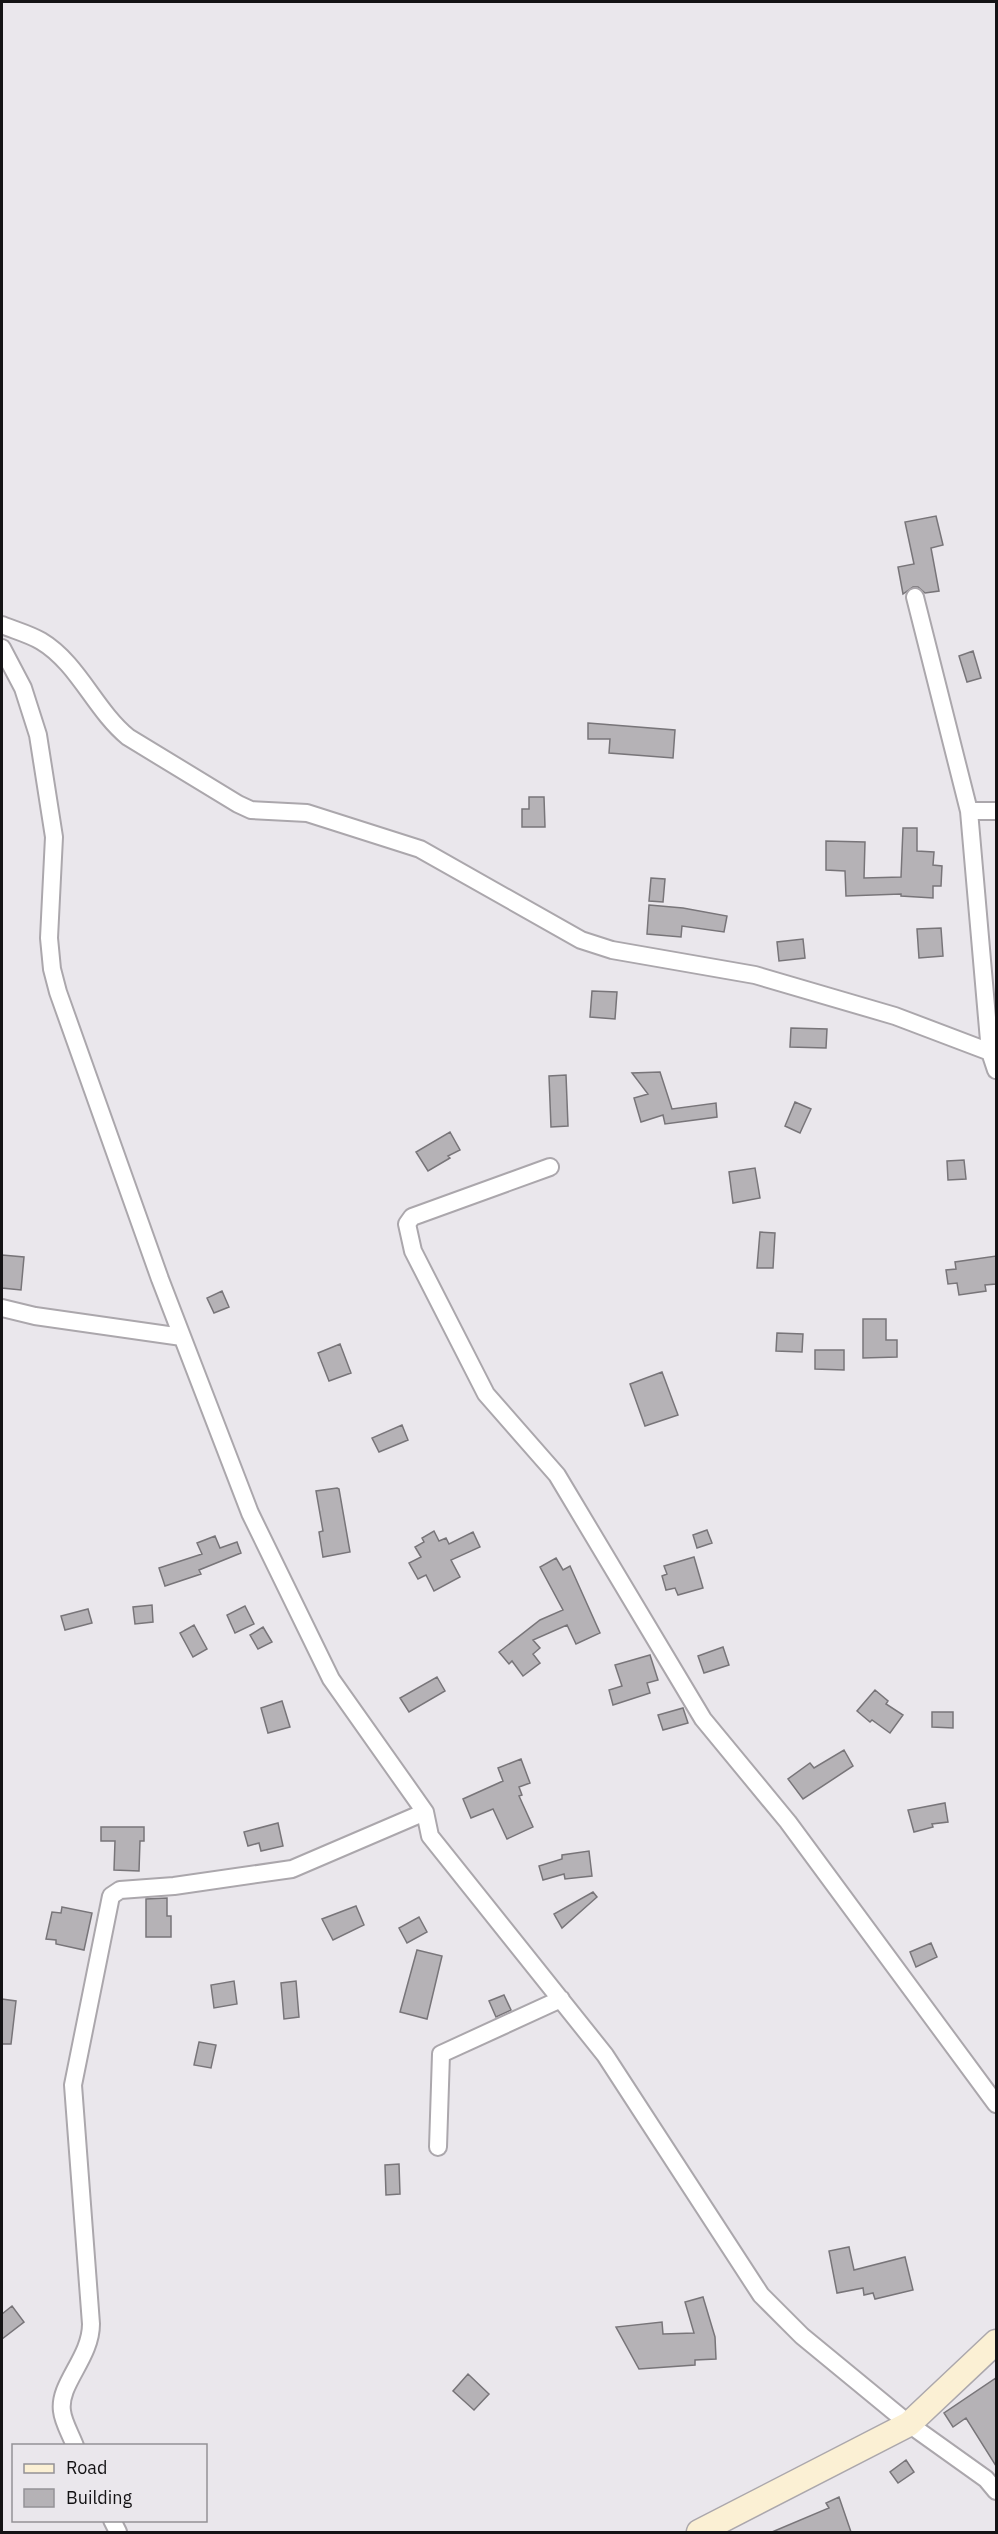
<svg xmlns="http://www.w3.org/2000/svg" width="998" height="2534" viewBox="0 0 998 2534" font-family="'IBM Plex Sans',sans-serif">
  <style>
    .building { fill: #b5b2b6; stroke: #787579; stroke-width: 1.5 }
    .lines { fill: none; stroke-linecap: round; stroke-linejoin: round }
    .street-casing { stroke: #aba7ac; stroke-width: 20 }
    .secondary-casing { stroke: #aba7ac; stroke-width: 27 }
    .street { stroke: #fff; stroke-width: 16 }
    .secondary { stroke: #fbf0d4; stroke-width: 24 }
  </style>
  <rect width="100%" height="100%" fill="#eae7ec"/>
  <path class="building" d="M936,516L943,545L931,548L939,591L925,593L918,587H913L903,594L898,567L914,564L905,522Z
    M973,651L981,678L967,682L959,656Z
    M588,723L675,730L673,758L609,753L610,739H588Z
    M529,797H544L545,827H522V809H529Z
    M903,828H917V851L934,852L933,865L942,866L941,886H933V898L901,896V894L846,896L845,871L826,870V841L865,842L864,878L901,877Z
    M651,878L665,879L663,902L649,901Z
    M649,905L683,908L727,916L724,932L682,926L681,937L647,934Z
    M941,928L943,956L919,958L917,929Z
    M803,939L805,958L779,961L777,942Z
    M592,991L617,992L615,1019L590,1017Z
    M791,1028L827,1029L826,1048L790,1047Z
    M660,1072L672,1109L716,1103L717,1117L665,1124L663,1115L641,1122L634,1098L648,1094L632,1073Z
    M566,1075L568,1126L551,1127L549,1076Z
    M795,1102L811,1109L800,1133L785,1126Z
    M450,1132L460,1150L448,1156L450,1158L428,1171L416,1152Z
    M964,1160L966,1179L948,1180L947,1161Z
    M755,1168L760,1198L733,1203L729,1172Z
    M760,1232L775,1233L773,1268H757Z
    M2,1255L24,1257L21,1290L2,1288Z
    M996,1256V1284L985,1285L986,1291L959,1295L957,1283L948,1284L946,1270L956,1269L955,1262Z
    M222,1291L229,1307L214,1313L207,1298Z
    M863,1319H886V1340H897V1357L863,1358Z
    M777,1333L803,1334L802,1352L776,1351Z
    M340,1344L351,1373L329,1381L318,1353Z
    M815,1350H844V1370L815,1369Z
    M662,1372L678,1415L645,1426L630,1384Z
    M402,1425L408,1440L379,1452L372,1438Z
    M337,1488L339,1489L350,1552L323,1557L319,1532L323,1531L316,1491Z
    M707,1530L712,1543L697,1548L693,1535Z
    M434,1531L439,1541L446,1538L449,1544L473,1532L480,1547L451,1560L460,1577L434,1591L426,1575L418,1579L409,1563L421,1557L415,1547L424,1542L422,1538Z
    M215,1536L220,1548L237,1542L241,1553L199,1570L201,1574L165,1586L159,1568L202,1554L197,1543Z
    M694,1557L703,1588L678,1595L675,1588L666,1590L662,1576L667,1574L664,1566Z
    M556,1558L563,1570L570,1566L600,1633L576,1644L567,1625L533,1640L540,1648L533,1654L540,1663L523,1676L512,1661L509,1664L499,1652L540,1620L563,1610L540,1567Z
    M152,1605L153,1622L135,1624L133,1607Z
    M245,1606L254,1624L235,1633L227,1615Z
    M88,1609L92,1623L65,1630L61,1616Z
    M194,1625L207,1649L193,1657L180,1633Z
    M263,1627L272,1642L258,1649L250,1635Z
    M723,1647L729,1665L704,1673L698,1656Z
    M650,1655L658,1680L647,1683L650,1693L613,1705L609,1690L622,1686L615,1665Z
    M437,1677L445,1691L409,1712L400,1698Z
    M875,1690L888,1701L886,1704L903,1715L890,1733L872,1720L870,1722L857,1711Z
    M282,1701L290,1727L268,1733L261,1708Z
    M683,1708L688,1723L663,1730L658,1715Z
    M932,1712H953V1728L932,1727Z
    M844,1750L853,1766L803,1799L788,1779L810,1763L814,1768Z
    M521,1759L530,1783L519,1787L522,1795L519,1796L533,1827L507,1839L493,1809L471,1818L463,1799L503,1781L498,1768Z
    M945,1803L948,1822L932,1824L933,1827L914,1832L908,1810Z
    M278,1823L283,1846L261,1851L259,1843L248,1846L244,1832Z
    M101,1827H144V1841H140L139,1871L114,1870L115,1841H101Z
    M589,1851L592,1876L565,1879L564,1874L543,1880L539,1866L562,1859V1855Z
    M593,1892L597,1897L562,1928L554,1914Z
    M167,1898V1916H171V1937H146V1899Z
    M356,1906L364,1925L333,1940L322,1919Z
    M62,1907L92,1913L84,1950L56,1944V1940L46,1939L52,1912L61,1913Z
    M419,1917L427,1932L407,1943L399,1928Z
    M931,1943L937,1957L916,1967L910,1952Z
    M417,1950L442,1956L427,2019L400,2012Z
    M234,1981L237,2004L214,2008L211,1985Z
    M296,1981L299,2017L284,2019L281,1983Z
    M504,1995L511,2010L496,2017L489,2001Z
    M2,1999L16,2001L11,2044H2Z
    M199,2042L216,2045L211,2068L194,2065Z
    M399,2164L400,2194L386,2195L385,2165Z
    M849,2247L854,2270L905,2257L913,2290L875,2299L873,2293L864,2295L863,2288L837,2293L829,2251Z
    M703,2297L715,2337L716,2359L695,2360V2365L639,2369L616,2327L662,2322L663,2334L694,2333L685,2302Z
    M12,2306L24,2322L2,2339V2314Z
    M468,2374L489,2394L474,2410L453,2391Z
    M996,2378V2466L966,2418L953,2427L944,2413Z
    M906,2460L914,2472L898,2483L890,2472Z
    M839,2497L851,2532H772L829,2508L826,2503Z"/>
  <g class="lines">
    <defs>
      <path id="street" d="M915,597L969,811L990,1052L996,1070
        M2,625C14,630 29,634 41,641C78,663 95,710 128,737L238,804L251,810L307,813L420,849L581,940L612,950L755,975L895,1016L990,1052
        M2,648L23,688L38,735L54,837L49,938L52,969L58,992L160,1279L250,1513L331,1679L425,1812L430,1836L605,2055L761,2295L802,2336L909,2424L986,2479L996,2491
        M969,811H996
        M550,1167L412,1217L407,1224L413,1251L486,1394L557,1475L703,1719L788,1822L996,2104
        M2,1308L35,1316L182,1337
        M438,2147L441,2054L561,1999
        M75,2446C71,2435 63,2422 62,2411C58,2384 91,2358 91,2324L73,2085L111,1896L120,1890L174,1886L292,1869L425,1812
        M112,2520L118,2532"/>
      <path id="secondary" d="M699,2532L909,2424L996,2342"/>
    </defs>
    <use href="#street" class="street-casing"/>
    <use href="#secondary" class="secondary-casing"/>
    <use href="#street" class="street"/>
    <use href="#secondary" class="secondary"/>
  </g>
  <rect width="998" height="2534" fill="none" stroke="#141315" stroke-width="6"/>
  <rect x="12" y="2444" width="195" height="78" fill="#eae7ec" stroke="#949296" stroke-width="1.5"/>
  <rect x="24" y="2464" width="30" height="9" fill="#fbf0d4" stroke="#949296" stroke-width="1.5"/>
  <text x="66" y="2474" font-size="18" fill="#141315">Road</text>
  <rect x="24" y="2489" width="30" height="18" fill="#b5b2b6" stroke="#949296" stroke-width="1.5"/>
  <text x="66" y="2504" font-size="18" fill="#141315">Building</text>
</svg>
